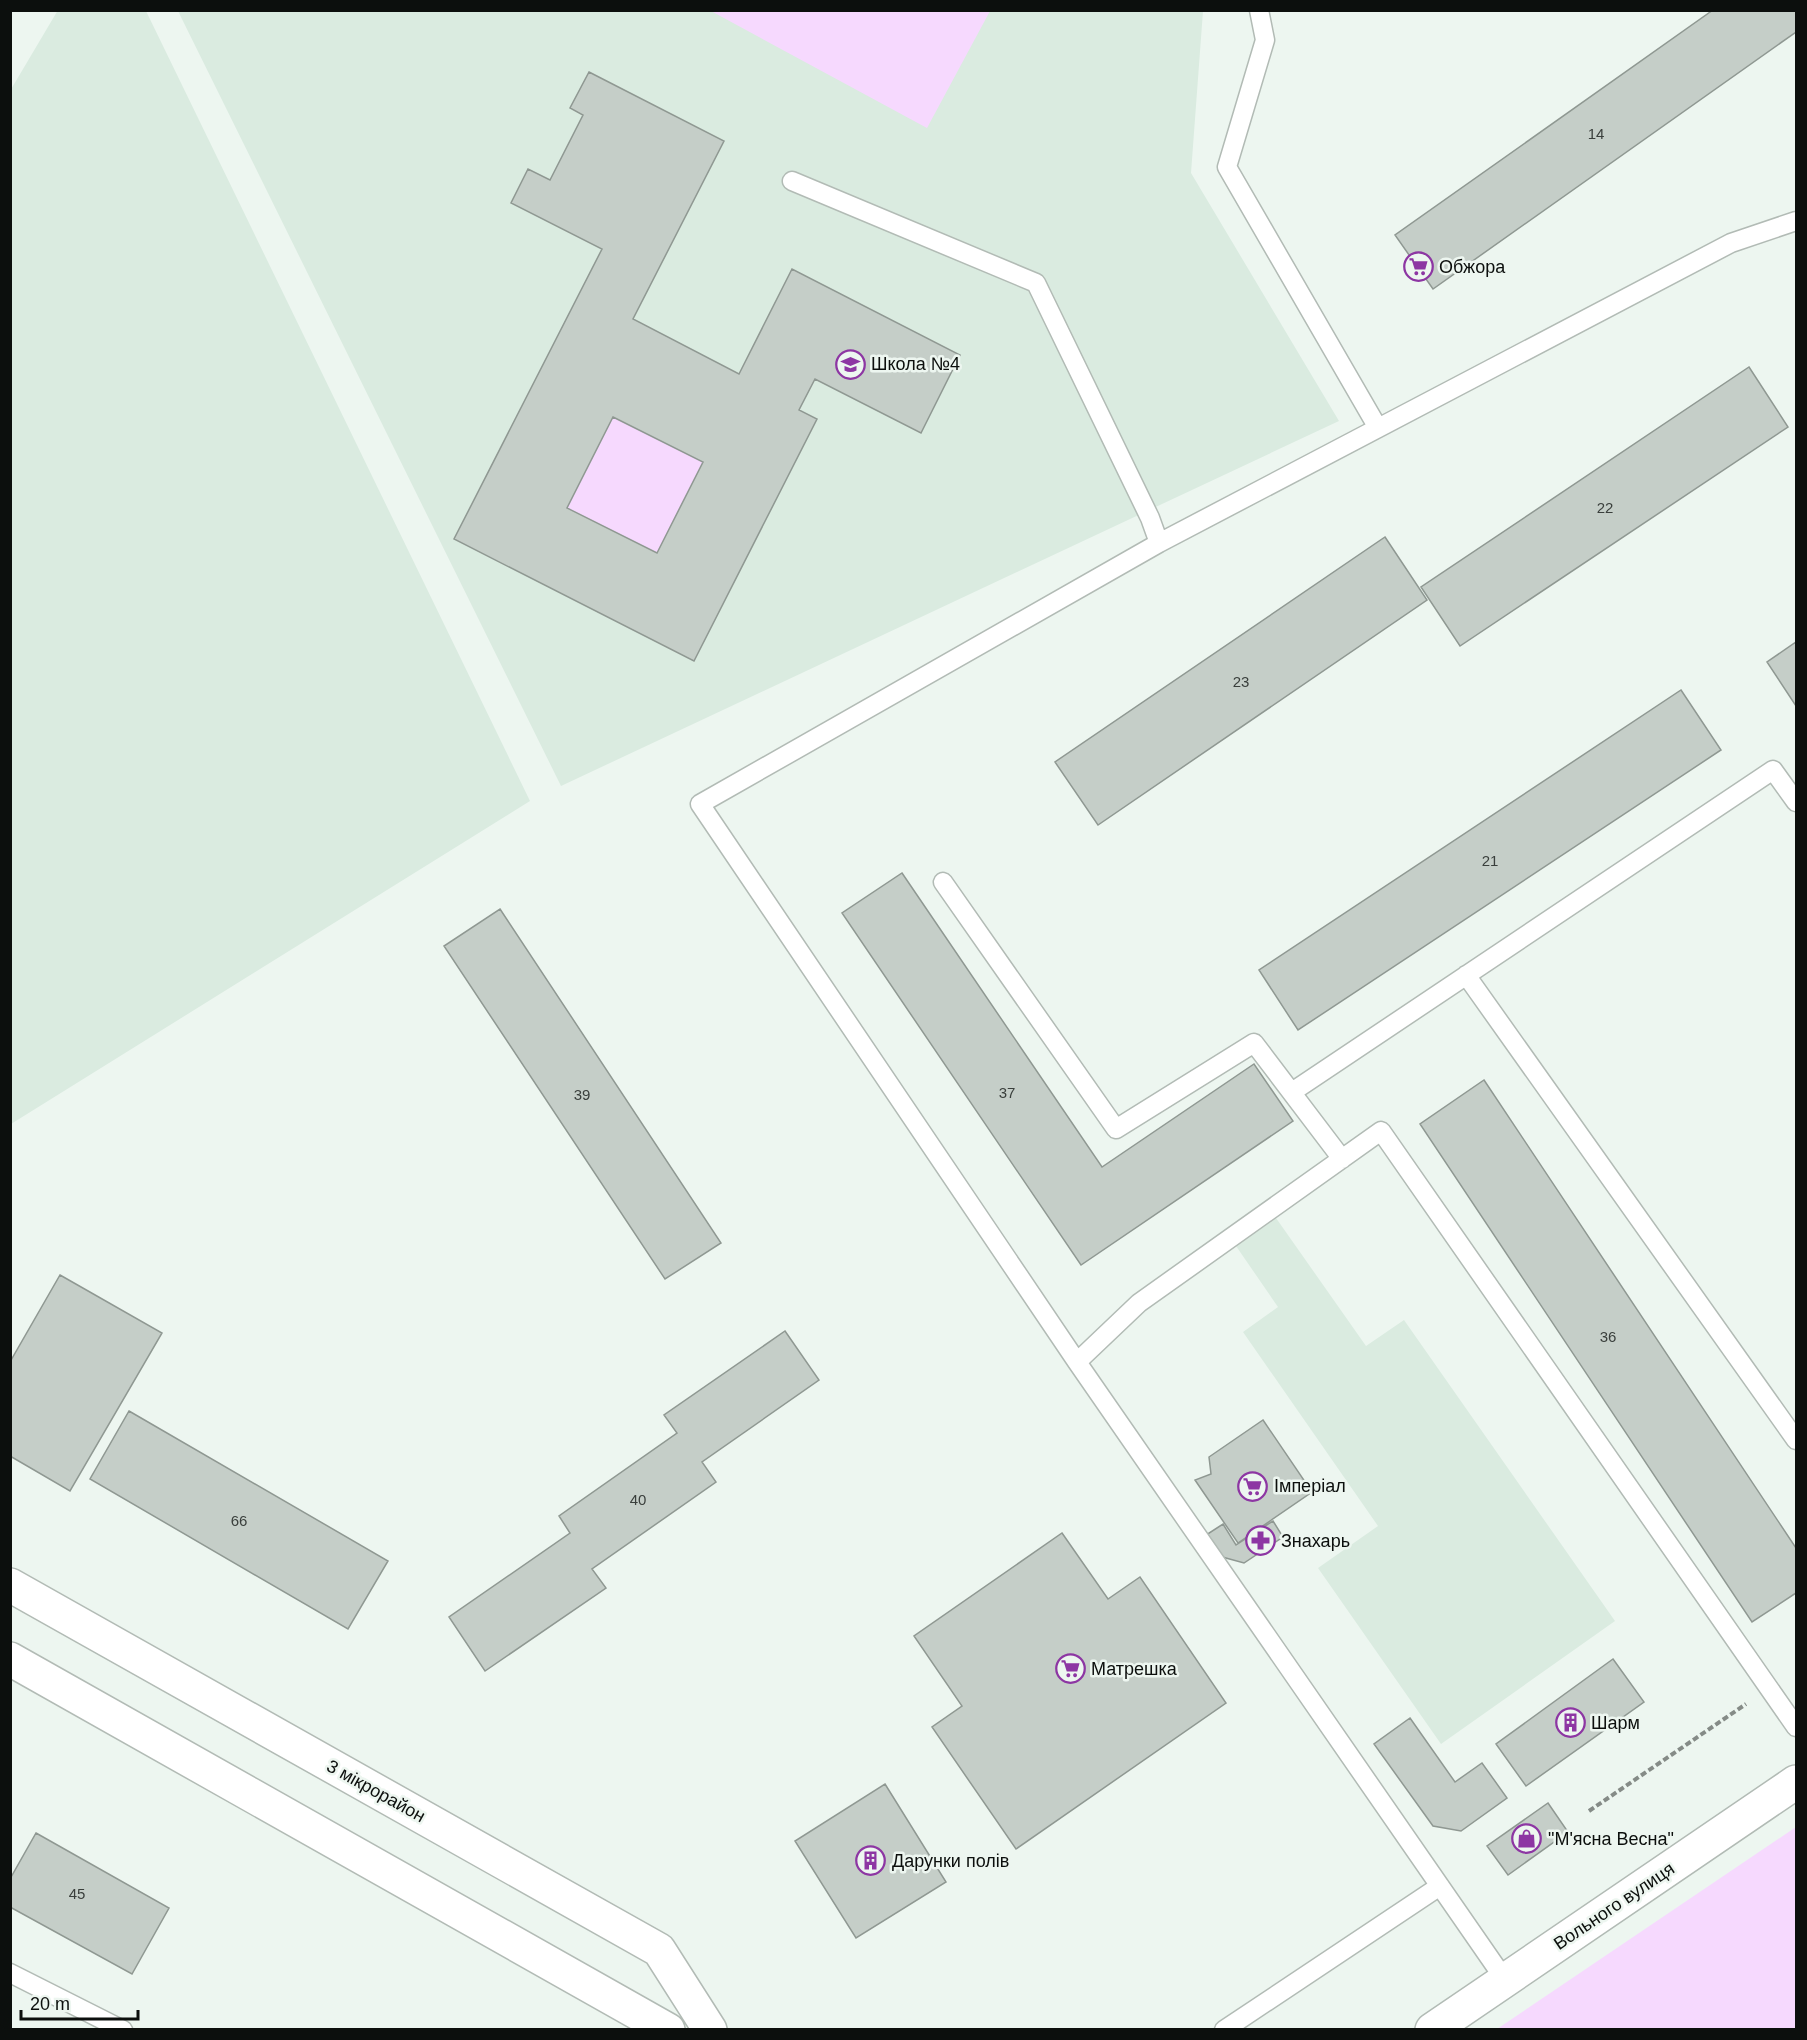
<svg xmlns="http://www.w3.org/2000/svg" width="1807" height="2040" viewBox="0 0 1807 2040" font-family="Arial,sans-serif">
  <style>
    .built { fill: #daebe0 }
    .green { fill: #f6d9fe }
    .building { fill: #c5cec8; stroke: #8f9892; stroke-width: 1.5; fill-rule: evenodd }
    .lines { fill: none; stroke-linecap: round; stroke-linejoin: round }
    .lane-casing { stroke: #b2bbb5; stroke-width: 21 }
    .street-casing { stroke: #b2bbb5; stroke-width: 36 }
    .path { stroke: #858b87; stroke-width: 4; stroke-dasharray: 6 3; stroke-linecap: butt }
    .lane { stroke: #fff; stroke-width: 18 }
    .street { stroke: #fff; stroke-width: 33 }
    .labels { text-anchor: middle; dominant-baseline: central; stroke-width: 5; stroke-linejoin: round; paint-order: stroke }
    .number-label { font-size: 15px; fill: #3a3f3c }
    .poi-label { font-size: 18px; fill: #0c0f0d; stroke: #edf6f0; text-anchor: start }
    .street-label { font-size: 18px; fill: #0c0f0d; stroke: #edf6f0 }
  </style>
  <rect width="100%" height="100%" fill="#edf6f0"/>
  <path class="built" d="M58,10L146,11L530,801L11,1124L10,91Z
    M178,11H1203L1191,173L1339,421L561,786Z
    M1276,1218L1366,1346L1404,1320L1615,1621L1441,1744L1318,1568L1378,1526L1243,1332L1278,1307L1236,1246Z"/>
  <path class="green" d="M711,11H990L927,128Z
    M613,417L703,462L657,553L567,508Z
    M1796,1827V2029H1497Z"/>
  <path class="building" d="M1713,10H1796V32L1433,289L1395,235Z
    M589,72L724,141L633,319L739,374L792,269L960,355L921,433L815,379L799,410L817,419L694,661L454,539L602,249L511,203L528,169L550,180L583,115L570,108ZM613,417L703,462L657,553L567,508Z
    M1749,367L1788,427L1460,646L1421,587Z
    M1385,537L1427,600L1098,825L1055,762Z
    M1796,642V706L1767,662Z
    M1681,690L1721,750L1298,1030L1259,970Z
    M902,873L1102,1167L1254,1064L1293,1121L1081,1265L842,913Z
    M500,909L721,1243L665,1279L444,946Z
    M1484,1080L1796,1548V1593L1752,1622L1420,1124Z
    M60,1275L162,1333L70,1491L10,1456V1362Z
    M785,1331L819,1380L702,1462L716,1482L592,1569L606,1588L485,1671L449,1617L570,1533L559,1516L677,1433L664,1415Z
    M129,1411L388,1561L348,1629L90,1479Z
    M1263,1420L1312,1492L1238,1543L1195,1480L1211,1474L1209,1457Z
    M1273,1521L1283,1537L1244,1563L1215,1555L1203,1537L1223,1524L1236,1545Z
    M1062,1533L1108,1599L1140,1577L1226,1703L1016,1849L932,1727L962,1706L914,1636Z
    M1613,1659L1644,1702L1526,1786L1496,1744Z
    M1410,1718L1455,1782L1482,1763L1507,1798L1461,1831L1433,1826L1374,1744Z
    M885,1784L946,1882L856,1938L795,1841Z
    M1548,1803L1568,1832L1508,1875L1487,1846Z
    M36,1833L169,1908L132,1974L10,1907V1879Z"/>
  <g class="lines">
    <defs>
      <path id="lane" d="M1259,10L1265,40L1227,167L1378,428
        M792,181L1036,283L1150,518L1159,543
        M943,882L1116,1129L1254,1043L1342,1159
        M1466,975L1796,1440
        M1292,1092L1773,770L1796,802
        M1077,1362L1139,1303L1381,1131L1796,1727
        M10,1973L123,2030
        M1505,1980L1077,1362L700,804L1159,543L1731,243L1796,221
        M1224,2030L1440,1886"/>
      <path id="street" d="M10,1585L659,1950L710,2030
        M10,1659L668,2030
        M1432,2030L1796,1782"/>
    </defs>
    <use href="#lane" class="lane-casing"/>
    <use href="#street" class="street-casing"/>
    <path class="path" d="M1589,1811L1746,1704"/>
    <use href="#lane" class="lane"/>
    <use href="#street" class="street"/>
  </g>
  <defs>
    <symbol id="supermarket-ring" viewBox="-11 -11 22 22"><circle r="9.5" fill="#edf6f0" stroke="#8d36a3" stroke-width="1.5"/><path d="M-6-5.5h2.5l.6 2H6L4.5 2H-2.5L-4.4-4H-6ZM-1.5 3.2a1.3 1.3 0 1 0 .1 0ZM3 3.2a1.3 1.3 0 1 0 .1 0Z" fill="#8d36a3"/></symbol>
    <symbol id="school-ring" viewBox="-11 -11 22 22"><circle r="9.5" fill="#edf6f0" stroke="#8d36a3" stroke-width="1.5"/><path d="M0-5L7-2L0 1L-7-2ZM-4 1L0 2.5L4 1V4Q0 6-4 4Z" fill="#8d36a3"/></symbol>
    <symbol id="pharmacy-ring" viewBox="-11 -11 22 22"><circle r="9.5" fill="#edf6f0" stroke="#8d36a3" stroke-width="1.5"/><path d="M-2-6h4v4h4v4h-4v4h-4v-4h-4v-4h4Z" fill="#8d36a3"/></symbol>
    <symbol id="building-ring" viewBox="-11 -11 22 22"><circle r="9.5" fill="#edf6f0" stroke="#8d36a3" stroke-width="1.5"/><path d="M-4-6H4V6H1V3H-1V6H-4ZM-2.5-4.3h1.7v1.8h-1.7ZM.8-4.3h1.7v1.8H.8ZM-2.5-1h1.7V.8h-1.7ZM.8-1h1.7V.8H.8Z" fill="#8d36a3"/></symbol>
    <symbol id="shop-ring" viewBox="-11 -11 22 22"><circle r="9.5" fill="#edf6f0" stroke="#8d36a3" stroke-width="1.5"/><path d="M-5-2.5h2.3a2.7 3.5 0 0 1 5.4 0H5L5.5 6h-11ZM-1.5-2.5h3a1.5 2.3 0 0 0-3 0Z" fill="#8d36a3"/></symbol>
  </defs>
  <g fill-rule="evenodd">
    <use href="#supermarket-ring" x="1402" y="250" width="33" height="33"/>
    <use href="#school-ring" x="834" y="348" width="33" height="33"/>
    <use href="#supermarket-ring" x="1236" y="1470" width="33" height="33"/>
    <use href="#pharmacy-ring" x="1244" y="1524" width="33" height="33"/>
    <use href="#supermarket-ring" x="1054" y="1652" width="33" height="33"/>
    <use href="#building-ring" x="1554" y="1706" width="33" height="33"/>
    <use href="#shop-ring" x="1510" y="1822" width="33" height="33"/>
    <use href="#building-ring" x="854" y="1844" width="33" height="33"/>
  </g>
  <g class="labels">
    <g class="number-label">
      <text x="1596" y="133">14</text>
      <text x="1605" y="507">22</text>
      <text x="1241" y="681">23</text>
      <text x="1490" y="860">21</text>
      <text x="1007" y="1092">37</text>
      <text x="582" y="1094">39</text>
      <text x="1608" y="1336">36</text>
      <text x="638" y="1499">40</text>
      <text x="239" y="1520">66</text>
      <text x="77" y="1893">45</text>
    </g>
    <g class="poi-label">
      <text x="1439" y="267">Обжора</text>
      <text x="871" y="364">Школа №4</text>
      <text x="1274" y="1486">Імперіал</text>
      <text x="1281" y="1541">Знахарь</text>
      <text x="1091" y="1669">Матрешка</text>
      <text x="1591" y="1723">Шарм</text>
      <text x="1548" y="1839">"М'ясна Весна"</text>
      <text x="892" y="1861">Дарунки полів</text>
    </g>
    <g class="street-label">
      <text transform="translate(376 1791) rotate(29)">3 мікрорайон</text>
      <text transform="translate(1614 1906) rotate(-34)">Вольного вулиця</text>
    </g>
  </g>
  <rect width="1807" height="2040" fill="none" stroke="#0c0f0d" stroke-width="24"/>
  <path d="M21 2010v9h117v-9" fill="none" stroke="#0c0f0d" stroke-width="3"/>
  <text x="30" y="2010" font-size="18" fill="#0c0f0d" stroke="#edf6f0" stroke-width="4.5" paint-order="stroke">20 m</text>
</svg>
